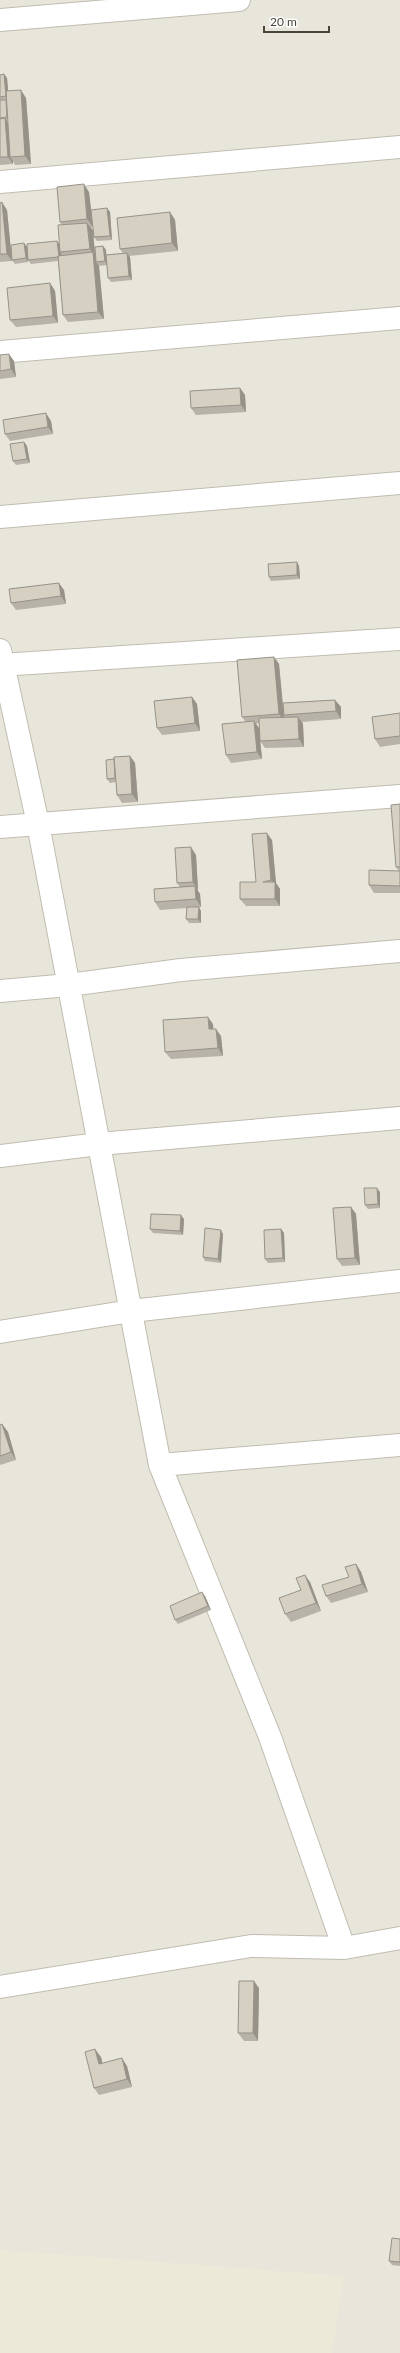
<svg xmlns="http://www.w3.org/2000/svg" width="400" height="2353" viewBox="0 0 400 2353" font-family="Lato,sans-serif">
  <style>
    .residential { fill: #e8e6db }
    .education { fill: #ece9d8 }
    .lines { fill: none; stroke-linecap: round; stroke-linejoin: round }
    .minor-casing { stroke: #c0bcb0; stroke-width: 24 }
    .minor { stroke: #fff; stroke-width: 22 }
    .wall { fill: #b8b3a8; fill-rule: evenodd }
    .shaded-wall { fill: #969288 }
    .building { fill: #d6d0c3; stroke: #969288 }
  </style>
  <rect width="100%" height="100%" fill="#f5f3ed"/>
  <path class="residential" d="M0,0H400V2353H0Z"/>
  <path class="education" d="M0,2250L344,2276L332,2353H0Z"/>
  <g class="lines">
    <defs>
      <path id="minor" d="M0,20L239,0
        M0,182L400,147
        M0,352L400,318
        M0,517L400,483
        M0,650L38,824L160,1465L270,1737L344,1948
        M0,665L400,639
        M0,827L400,796
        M0,991L69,985L181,970L400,951
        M0,1156L99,1144L400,1118
        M0,1332L131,1311L400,1281
        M160,1465L400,1445
        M0,1987L251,1946L344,1948L400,1938"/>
    </defs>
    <use href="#minor" class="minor-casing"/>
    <use href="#minor" class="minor"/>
  </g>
  <path class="wall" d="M4,74L7,78L8,91L26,98L31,164L15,165L13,161V164L0,165V75Z
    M89,192L93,227H90L93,230L95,255L96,256L103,246L106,250V255L123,253L120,249L170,212L175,220L178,251L129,256L130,257L132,280L111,282L108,278L107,265L99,266L104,319L68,322L63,315L58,261L31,264L28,260V262L15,264L12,260L24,243L27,247L57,241L60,244L62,225L60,222Z
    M0,203L7,210L12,261L0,262Z
    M107,208L110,212L112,240L97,241L94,237Z
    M50,283L55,291L58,323L16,327L10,320Z
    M0,355L14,361L16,377L0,379Z
    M240,388L245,395L246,412L196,415L191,408Z
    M51,421L53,434L10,441L5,434Z
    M24,442L27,446L30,463L16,465L13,461Z
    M297,562L299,566L300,579L271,581L269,577Z
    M64,590L66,604L16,610L11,603Z
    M274,657L279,664L283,703L335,700L341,707V719L302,722L303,724L304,747L265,748L260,741L262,759L231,763L226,755L245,721L242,717ZM259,723L260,739L259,728L256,724Z
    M192,697L197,704L200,731L162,735L157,728Z
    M400,713V744L380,747L375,739Z
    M130,756L135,763L138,802L122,803L117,795L116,782L110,783L107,779L114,759Z
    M400,804V893H374L369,885L399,871L396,867Z
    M272,840L276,883L280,889V906H246L240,899L256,882Z
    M196,855L198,890H197L200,894L201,907H193L201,911V923H189L186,919L187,908L160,910L155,902L180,887L177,883Z
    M213,1024V1029L221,1036L223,1056L171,1059L165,1052Z
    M380,1192V1208L368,1209L365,1205Z
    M351,1207L356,1214L360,1265L342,1266L337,1259Z
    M184,1219L183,1235L153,1233L150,1229Z
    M281,1229L284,1233L285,1262L268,1263L265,1259Z
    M223,1234L221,1263L205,1261L203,1257Z
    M2,1424L8,1432L16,1460L0,1465V1425Z
    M356,1564L361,1572L368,1592L331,1603L326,1596L349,1577Z
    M310,1582L321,1611L291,1622L285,1614L301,1590Z
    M205,1596L211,1610L178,1624L175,1620Z
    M259,1988L258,2041H244L238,2033Z
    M101,2057L102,2063L127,2066L132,2087L99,2095L94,2088Z
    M400,2239V2266L392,2265L389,2261Z"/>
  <path class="shaded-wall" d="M4,74L7,78L9,100L6,96Z
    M21,90L26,98L31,164L25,156Z
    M5,118L10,126V157L13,161V164L8,157Z
    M84,184L89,192L93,227L87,219Z
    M2,202L7,210L12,261L7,254Z
    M107,208L110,212L112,240L110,236Z
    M170,212L175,220L178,251L172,243Z
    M87,223L93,230L95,255L98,260L96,262L99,266L104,319L98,312L93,254L90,249Z
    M57,241L60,245V252L61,253L62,261L59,257Z
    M24,243L27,247L28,262L26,258Z
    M103,246L106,250L107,265L105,261Z
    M127,253L130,257L132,280L129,276Z
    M50,283L55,291L58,323L53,316Z
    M9,354L14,361L16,377L11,369Z
    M240,388L245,395L246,412L241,405Z
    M46,413L51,421L53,434L48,427Z
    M24,442L27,446L30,463L27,459Z
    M297,562L299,566L300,579L297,575Z
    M59,583L64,590L66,604L61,596Z
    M274,657L279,664L284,721L279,714Z
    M192,697L197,704L200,731L195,723Z
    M335,700L341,707V719L336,711Z
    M298,717L303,724L304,747L299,739Z
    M254,721L259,728L262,759L257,752Z
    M130,756L135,763L138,802L132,794Z
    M267,833L272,840L276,883L280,889V906L275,899V886L271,880Z
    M191,847L196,855L198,890L193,882Z
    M195,886L200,894L201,907L196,899Z
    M199,907L201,911V923L198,919Z
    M208,1017L213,1024L214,1037L209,1029Z
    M216,1029L221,1036L223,1056L218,1048Z
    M377,1188L380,1192V1208L378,1204Z
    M351,1207L356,1214L360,1265L355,1258Z
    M181,1215L184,1219L183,1235L180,1231Z
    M281,1229L284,1233L285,1262L283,1258Z
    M221,1230L223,1234L221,1263L218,1259Z
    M2,1424L8,1432L16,1460L11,1452Z
    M356,1564L361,1572L368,1592L362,1584Z
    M305,1575L310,1582L321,1611L316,1603Z
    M202,1592L205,1596L211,1610L208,1606Z
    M254,1981L259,1988L258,2041L253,2033Z
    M95,2049L101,2057L104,2071L99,2064Z
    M122,2058L127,2066L132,2087L127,2079Z"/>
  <path class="building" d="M4,74L6,96L0,97V75Z
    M21,90L25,156L10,157L6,91Z
    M0,100H6L7,117L0,118Z
    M5,118L8,157H0V119Z
    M84,184L87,219L60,222L57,187Z
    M2,202L7,254H0V203Z
    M107,208L110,236L94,237L91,210Z
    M170,212L172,243L120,249L117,218Z
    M87,223L90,249L60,252L58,225Z
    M57,241L59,256H58V257L28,260L27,244Z
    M24,243L26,258L12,260L11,245Z
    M103,246L105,261L96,262L95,247Z
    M93,252L98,312L63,315L58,256Z
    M127,253L129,276L108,278L106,255Z
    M50,283L53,316L10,320L7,288Z
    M9,354L11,369L0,371V355Z
    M240,388L241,405L191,408L190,391Z
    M46,413L48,427L5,434L3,420Z
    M24,442L27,459L13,461L10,444Z
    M297,562V575L269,577L268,564Z
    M59,583L61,596L11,603L9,589Z
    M274,657L279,714L242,717L237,660Z
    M192,697L195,723L157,728L154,701Z
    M335,700L336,711L284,715L283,703Z
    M400,713V736L375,739L372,717Z
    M298,717L299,739L260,741L259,718Z
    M254,721L257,752L226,755L222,724Z
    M130,756L132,794L117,795L114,757Z
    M114,759L115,778L107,779L106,760Z
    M400,804V867H396L391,805Z
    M267,833L271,880L263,882H275V899H240V882H256L252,834Z
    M191,847L193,882L177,883L175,848Z
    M369,870L400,871V886L369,885Z
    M195,886L196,899L155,902L154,889Z
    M187,907H199L198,919H186Z
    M208,1017L209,1029H216L218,1048L165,1052L163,1020Z
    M364,1188H377L378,1204L365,1205Z
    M351,1207L355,1258L337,1259L333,1208Z
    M151,1214L181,1215L180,1231L150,1229Z
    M205,1228L221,1230L218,1259L203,1257Z
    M281,1229L283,1258L265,1259L264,1230Z
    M2,1424L11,1452L0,1456V1425Z
    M356,1564L362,1584L326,1596L322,1585L349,1577L345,1567Z
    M305,1575L316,1603L285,1614L279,1598L301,1590L296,1578Z
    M202,1592L208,1606L175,1620L170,1606Z
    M239,1981H254L253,2033H238Z
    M95,2049L99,2064L122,2058L127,2079L94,2088L85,2052Z
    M392,2238L400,2239V2262L389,2261Z"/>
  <path d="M264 26v6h65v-6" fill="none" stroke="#49453b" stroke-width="2"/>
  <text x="270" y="26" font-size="12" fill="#49453b" stroke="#ffffff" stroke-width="3" paint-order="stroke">20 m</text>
</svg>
